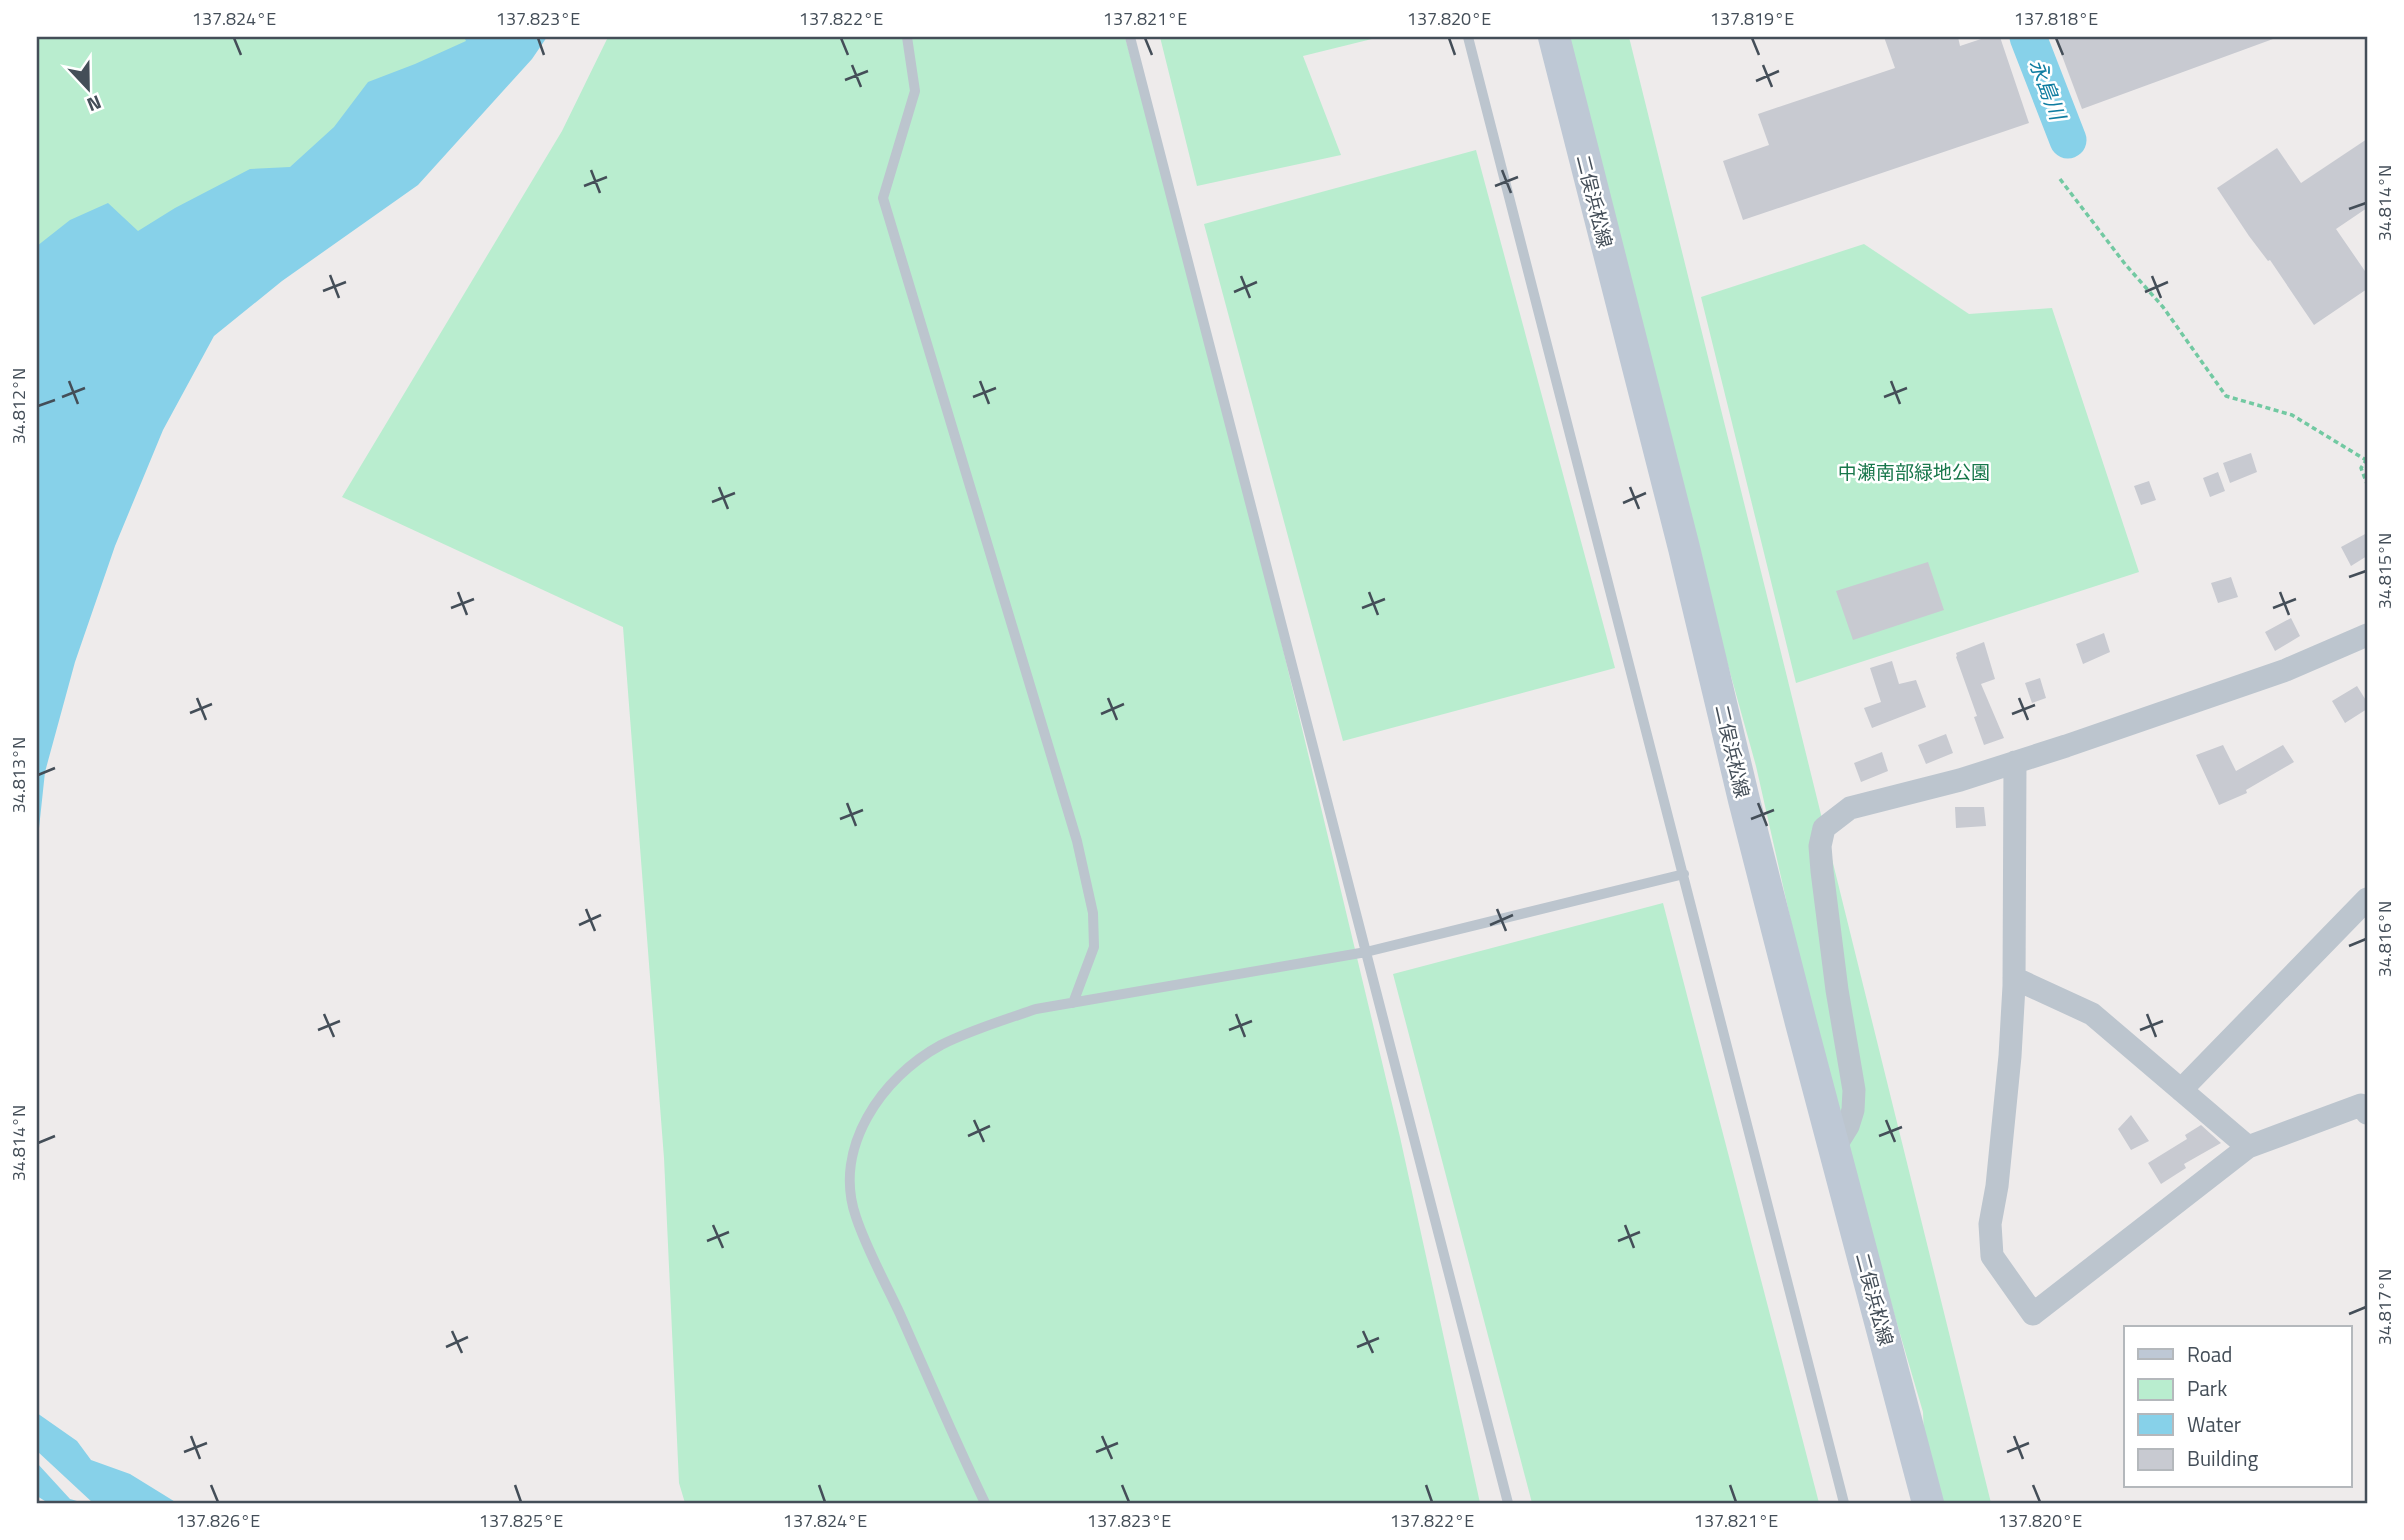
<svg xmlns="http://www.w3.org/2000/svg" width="2404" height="1540" viewBox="0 0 2404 1540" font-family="'Titillium Web','Noto Sans JP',sans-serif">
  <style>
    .green { fill: #b9edcf }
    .water { fill: #87d1e9 }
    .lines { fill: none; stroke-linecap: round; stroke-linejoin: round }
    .river { stroke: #87d1e9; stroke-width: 37 }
    .building { fill: #c8cad1 }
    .path { stroke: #72c9a2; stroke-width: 3.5; stroke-dasharray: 5 3.5; stroke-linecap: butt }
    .service { stroke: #bcc5ce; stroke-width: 10 }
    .minor { stroke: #bcc5ce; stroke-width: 23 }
    .secondary { stroke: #bec8d5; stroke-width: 32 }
    .ticks { fill: none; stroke: #444e58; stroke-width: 2.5 }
    .labels { text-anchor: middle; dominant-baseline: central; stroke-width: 5; stroke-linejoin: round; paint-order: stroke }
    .street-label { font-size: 19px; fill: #444e58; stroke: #fff }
    .park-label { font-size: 19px; fill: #18774b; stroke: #fff }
    .water-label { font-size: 21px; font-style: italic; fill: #0f7da1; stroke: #fff }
    .neatline { fill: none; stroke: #444e58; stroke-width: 2.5 }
    .ticks-label { font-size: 18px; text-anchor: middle; fill: #444e58 }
  </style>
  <rect width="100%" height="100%" fill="#eeebeb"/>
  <path class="green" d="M37,37H489L226,221L37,282Z
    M608,37H1125L1217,374L1400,1137L1480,1503H685L679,1483L664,1158L623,627L342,497L562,131Z
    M1160,37H1380L1303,56L1341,155L1197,186Z
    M1567,37H1629L1991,1503H1927L1923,1412L1831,1099L1756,766L1706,586Z
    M1476,150L1615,668L1343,741L1204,224Z
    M1864,244L1969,314L2052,308L2139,572L1796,683L1701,297Z
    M1663,903L1819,1503H1532L1393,974Z"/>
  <path class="water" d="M464,37H547L532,59L418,185L282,281L214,336L163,430L115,546L75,662L45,772L37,847V246L70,220L108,203L138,231L175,208L250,169L290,167L334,127L368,82L415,64L466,41Z
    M37,1413L77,1441L91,1460L130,1474L177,1503H93L37,1451Z
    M37,1463L70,1499L84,1503H48L37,1496Z"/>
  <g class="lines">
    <path class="river" d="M2028,37L2068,140"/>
  </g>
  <path class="building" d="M1884,37H1958L1960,46L1987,37H2000L2029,123L1743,220L1723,161L1769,145L1758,114L1895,68Z
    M2055,37H2273V39L2082,109Z
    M2367,139V208L2336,229L2367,274V289L2314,325L2270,260L2268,261L2249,236L2217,188L2277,148L2301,183Z
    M2251,453L2257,472L2230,483L2223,463Z
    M2218,472L2225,491L2210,497L2203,478Z
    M2149,481L2156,500L2141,505L2134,486Z
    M2367,533V556L2351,566L2341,547Z
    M1928,562L1944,610L1853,640L1836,591Z
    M2231,577L2238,597L2218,603L2211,583Z
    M2291,618L2300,636L2275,651L2265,632Z
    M2104,633L2110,652L2083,664L2076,644Z
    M1984,642L1995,679L1981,684L2004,738L1984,745L1974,717L1977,716L1956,657L1957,656L1956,653Z
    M1892,661L1899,684L1916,680L1926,707L1872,728L1864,708L1881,702L1870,668Z
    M2040,678L2046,698L2032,703L2025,683Z
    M2357,686L2367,702V709L2345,723L2332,701Z
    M1946,734L1953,753L1926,764L1918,745Z
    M2223,745L2236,771L2283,745L2294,762L2246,790L2247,793L2219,805L2196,755Z
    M1882,752L1888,771L1861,782L1854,763Z
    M1955,807H1984L1986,826L1956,828Z
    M2131,1115L2149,1141L2131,1150L2118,1129Z
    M2201,1125L2221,1143L2184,1164L2186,1168L2161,1184L2148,1163L2187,1139L2185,1135Z"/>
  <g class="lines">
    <path class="path" d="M2060,179L2125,264L2163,307L2226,396L2292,415L2366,460
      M2367,459L2361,468L2367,484"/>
    <path class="service" d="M907,37L915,91L883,198L1077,841L1093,913L1094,947L1073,1003
      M1130,37L1508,1503
      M1468,37L1844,1503
      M985,1503C955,1441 928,1377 900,1314C885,1282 867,1250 856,1217C832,1148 882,1077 941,1045C971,1030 1004,1020 1036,1009L1366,952L1684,874"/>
    <path class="minor" d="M2015,762L2014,986L2010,1056L1997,1186L1990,1224L1992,1256L2033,1314L2248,1147L2361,1105L2367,1113
      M2014,978L2092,1014L2248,1147
      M2181,1090L2367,899
      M1835,1147L1848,1126L1853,1110L1854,1090L1837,990L1822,871L1820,846L1824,828L1850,808L1960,780L2066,746L2286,670L2367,635"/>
    <path class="secondary" d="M1554,37L1684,548L1744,800L1801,1023L1928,1503"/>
  </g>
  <path class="ticks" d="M234,38L241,55M538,38L544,55M841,38L848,55M1145,38L1152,55M1449,38L1455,55M1752,38L1759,55M2056,38L2063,55M852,65L861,87M1763,65L1772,87M845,80L868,71M1756,81L1779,71M591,170L600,193M1502,170L1511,193M584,186L607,177M1495,186L1518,177M2349,209L2366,203M330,275L339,298M1241,276L1250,298M2152,276L2161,298M323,291L346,282M1234,292L1257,282M2145,292L2168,282M69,381L78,404M980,381L989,404M1891,381L1900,404M62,397L85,388M973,397L996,388M1884,397L1907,388M38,406L55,400M719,487L728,509M1630,487L1639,509M712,502L735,493M1623,503L1646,493M2349,577L2366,571M458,592L467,615M1369,592L1378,615M2280,592L2289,615M451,608L474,599M1362,608L1385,599M2273,608L2296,599M197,698L206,720M1108,698L1117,720M2019,698L2028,720M190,713L212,704M1101,714L1124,704M2012,714L2035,705M38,775L55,768M847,803L856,826M1758,803L1767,826M840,819L863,810M1751,819L1774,810M586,909L595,931M1497,909L1506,931M579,925L601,915M1490,925L1513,915M2349,946L2366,939M324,1014L334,1037M1236,1014L1245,1037M2147,1014L2156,1037M318,1030L340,1021M1229,1030L1252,1021M2140,1030L2163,1021M974,1120L984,1142M1886,1120L1895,1142M968,1136L990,1126M1879,1136L1902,1127M38,1143L55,1136M713,1225L723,1248M1625,1225L1634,1248M707,1241L729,1232M1618,1241L1640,1232M2349,1314L2366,1307M452,1331L462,1353M1363,1331L1373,1353M446,1347L468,1337M1357,1347L1379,1338M191,1436L200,1459M1102,1436L1112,1459M2014,1436L2023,1459M184,1452L207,1443M1096,1452L1118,1443M2007,1452L2029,1443M211,1485L218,1502M515,1485L521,1502M819,1485L825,1502M1122,1485L1129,1502M1426,1485L1432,1502M1730,1485L1736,1502M2033,1485L2040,1502"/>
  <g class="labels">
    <g class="street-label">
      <text transform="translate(1595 201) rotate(76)">二俣浜松線</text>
      <text transform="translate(1733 751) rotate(77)">二俣浜松線</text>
      <text transform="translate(1875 1299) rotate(75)">二俣浜松線</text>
    </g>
    <g class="park-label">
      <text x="1914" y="471">中瀬南部緑地公園</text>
    </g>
    <g class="water-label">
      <text transform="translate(2048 89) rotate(69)">永島川</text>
    </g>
  </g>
  <rect width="2404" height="1540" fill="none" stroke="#ffffff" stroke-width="77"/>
  <rect x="2124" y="1326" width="228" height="161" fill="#ffffff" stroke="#b4b8bc" stroke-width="2"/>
  <rect x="2138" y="1349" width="35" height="10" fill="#bec8d5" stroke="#b4b8bc" stroke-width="2"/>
  <text x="2187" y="1362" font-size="21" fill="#444e58">Road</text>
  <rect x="2138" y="1379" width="35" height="21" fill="#b9edcf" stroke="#b4b8bc" stroke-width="2"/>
  <text x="2187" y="1396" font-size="21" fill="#444e58">Park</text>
  <rect x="2138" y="1414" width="35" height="21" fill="#87d1e9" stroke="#b4b8bc" stroke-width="2"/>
  <text x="2187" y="1432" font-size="21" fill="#444e58">Water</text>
  <rect x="2138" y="1449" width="35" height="21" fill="#c8cad1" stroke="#b4b8bc" stroke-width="2"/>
  <text x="2187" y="1466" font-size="21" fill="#444e58">Building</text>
  <g transform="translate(88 88) rotate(158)" stroke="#ffffff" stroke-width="5" paint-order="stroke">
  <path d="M0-5L12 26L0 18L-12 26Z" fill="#444e58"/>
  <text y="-10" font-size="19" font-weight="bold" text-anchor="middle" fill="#444e58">N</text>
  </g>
  <rect x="38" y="38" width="2328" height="1464" class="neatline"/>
  <g class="ticks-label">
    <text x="234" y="25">137.824°E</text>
    <text x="538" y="25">137.823°E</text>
    <text x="841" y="25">137.822°E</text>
    <text x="1145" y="25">137.821°E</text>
    <text x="1449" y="25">137.820°E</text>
    <text x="1752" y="25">137.819°E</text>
    <text x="2056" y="25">137.818°E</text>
    <text transform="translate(2385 203) rotate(-90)" y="6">34.814°N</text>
    <text transform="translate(19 406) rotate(-90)" y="6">34.812°N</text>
    <text transform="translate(2385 571) rotate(-90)" y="6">34.815°N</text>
    <text transform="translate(19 775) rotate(-90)" y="6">34.813°N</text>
    <text transform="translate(2385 939) rotate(-90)" y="6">34.816°N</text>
    <text transform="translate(19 1143) rotate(-90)" y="6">34.814°N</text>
    <text transform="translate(2385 1307) rotate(-90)" y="6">34.817°N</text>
    <text x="218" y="1527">137.826°E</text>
    <text x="521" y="1527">137.825°E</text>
    <text x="825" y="1527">137.824°E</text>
    <text x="1129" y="1527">137.823°E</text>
    <text x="1432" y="1527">137.822°E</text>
    <text x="1736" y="1527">137.821°E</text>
    <text x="2040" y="1527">137.820°E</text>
  </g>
</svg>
